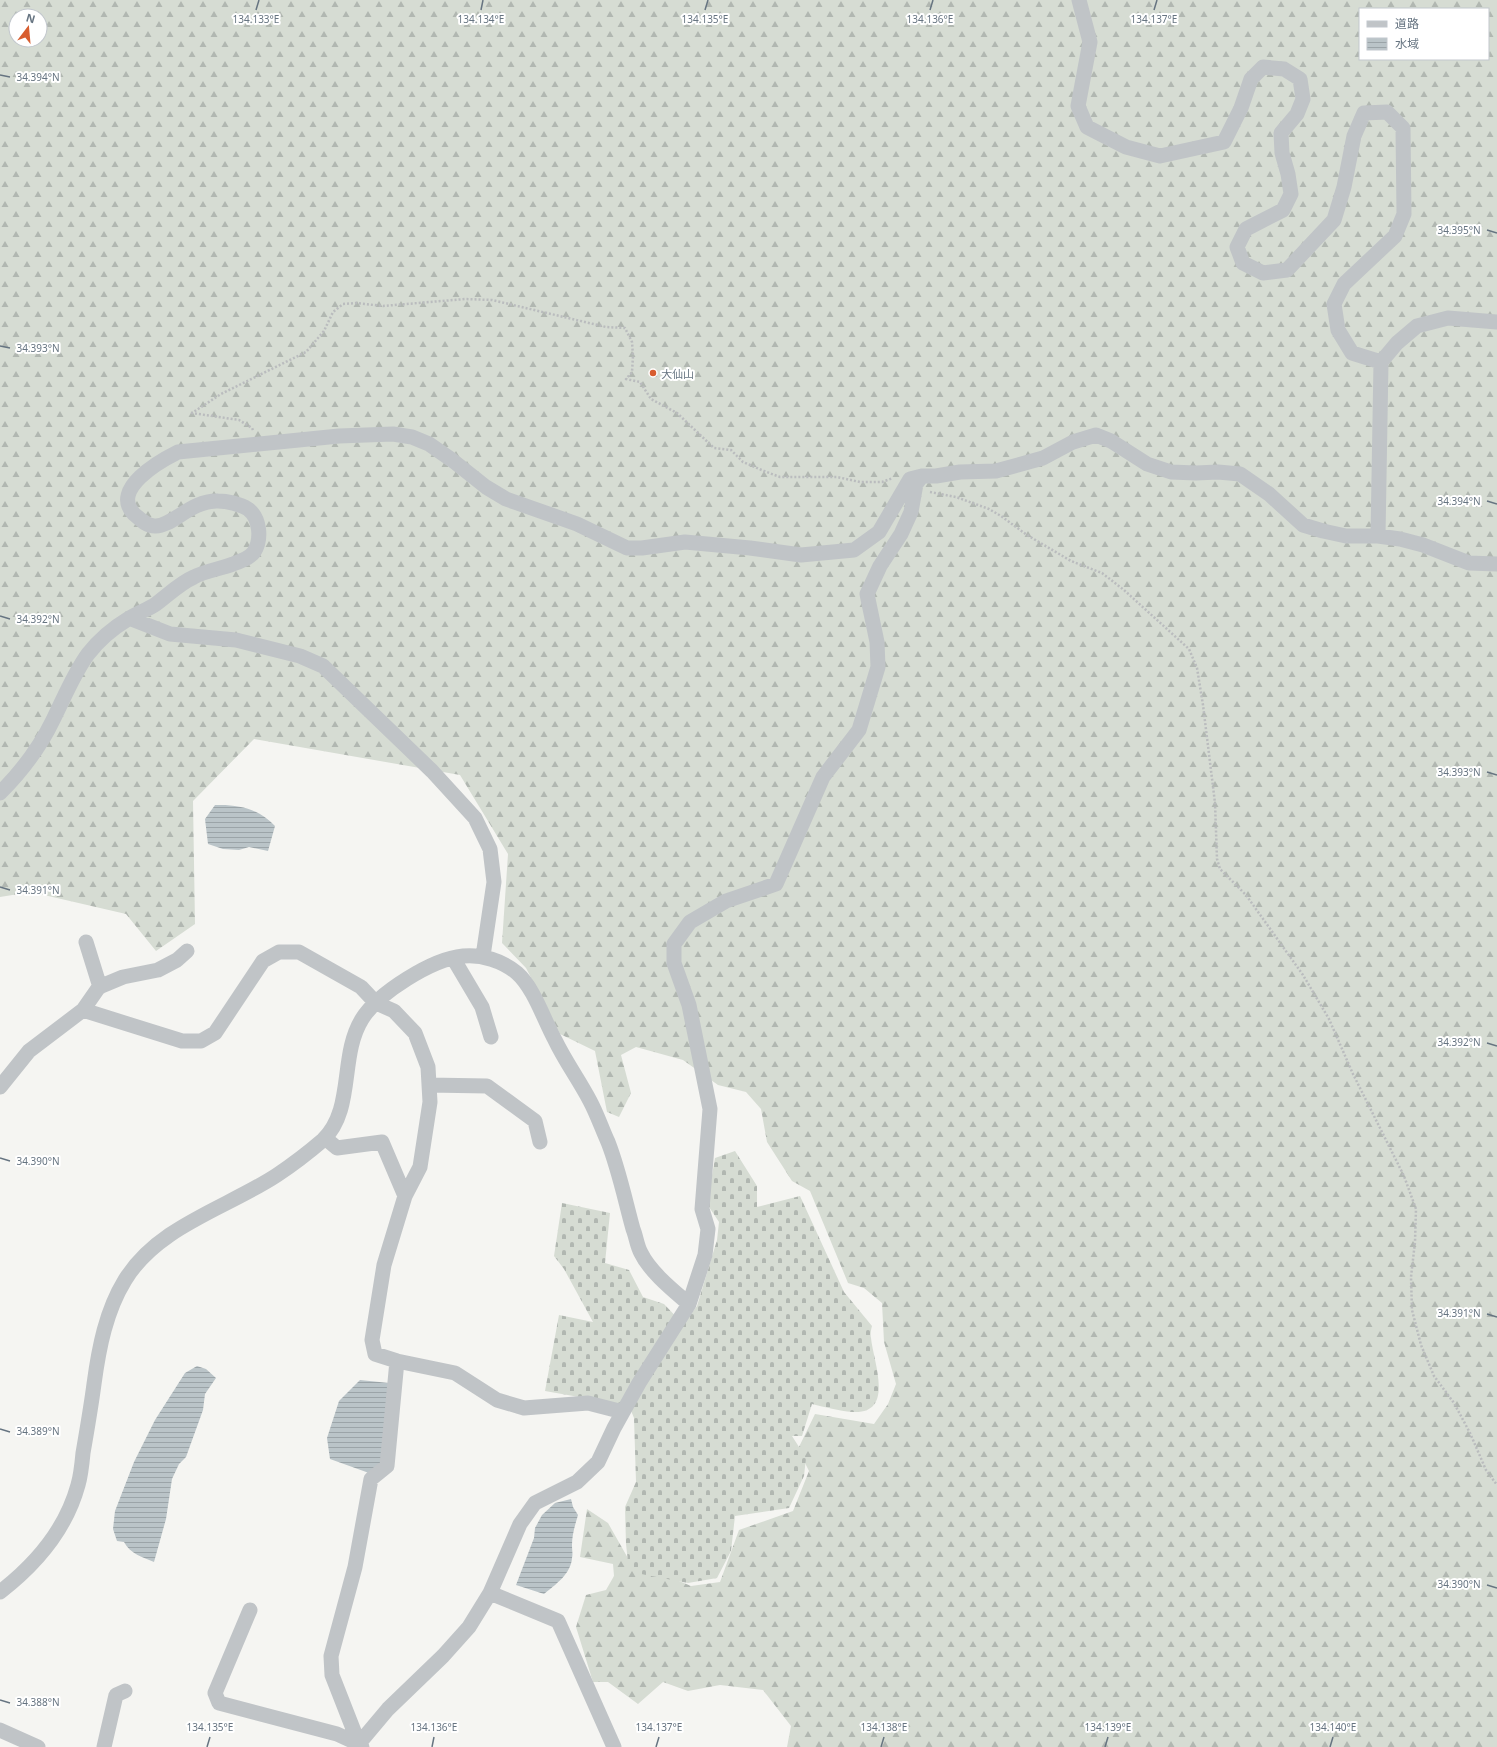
<svg xmlns="http://www.w3.org/2000/svg" width="1497" height="1747" viewBox="0 0 1497 1747" font-family="'Noto Sans','Noto Sans JP',sans-serif">
  <style>
    .forest { fill: url(#forest-firs); fill-rule: evenodd }
    .cemetery { fill: url(#cemetery-stones) }
    .water { fill: url(#water-rules) }
    .lines { fill: none; stroke-linecap: round; stroke-linejoin: round }
    .path { stroke: #babcbe; stroke-width: 2.5; stroke-dasharray: 2 2; stroke-linecap: butt }
    .street { stroke: #c0c4c7; stroke-width: 15 }
    .ticks { fill: none; stroke: #667481; stroke-width: 1.5 }
    .poi-dot { fill: #d85d2f; stroke: #fff; stroke-width: 1.5 }
    .labels { text-anchor: middle; dominant-baseline: central; stroke-width: 4; stroke-linejoin: round; paint-order: stroke }
    .poi-label { font-size: 11px; fill: #667481; stroke: #fff; text-anchor: start }
    .ticks-label { font-size: 10px; text-anchor: middle; fill: #667481; stroke: #fff; stroke-width: 4; stroke-linejoin: round; paint-order: stroke }
  </style>
  <defs>
    <pattern id="forest-firs" width="22" height="20" patternUnits="userSpaceOnUse"><rect width="22" height="20" fill="#d6dcd3"/><path d="M5 1l3.5 6h-7zM16 11l3.5 6h-7z" fill="#b1b7b1"/></pattern>
    <pattern id="cemetery-stones" width="16" height="16" patternUnits="userSpaceOnUse"><rect width="16" height="16" fill="#d6dcd3"/><path d="M2 7V4a2 2 0 0 1 4 0v3zM10 15v-3a2 2 0 0 1 4 0v3z" fill="#b1b7b1"/></pattern>
    <pattern id="water-rules" width="6" height="5" patternUnits="userSpaceOnUse"><rect width="6" height="5" fill="#bac4c8"/><path d="M0 2.5h6" fill="none" stroke="#9ba4a8"/></pattern>
  </defs>
  <rect width="100%" height="100%" fill="#f5f5f2"/>
  <path class="forest" d="M0,0H1497V1747H787L791,1726L763,1690L720,1685L688,1691L663,1682L638,1704L608,1682H593L576,1627L586,1595L606,1590L614,1576L613,1564L580,1557L587,1509L608,1523L629,1560L691,1586L720,1582L739,1530L793,1511L809,1471L798,1449L815,1414L874,1424L888,1404L896,1384L884,1342L882,1303L864,1288L848,1283L810,1191L792,1181L767,1142L761,1109L746,1092L718,1085L683,1060L636,1047L621,1055L631,1093L619,1117L607,1112L595,1051L560,1034L526,968L502,943L508,854L460,775L254,739L193,801L195,924L156,951L126,914L31,892L0,897ZM1360,9H1488V59H1360ZM16,16H40V40H16Z"/>
  <path class="cemetery" d="M735,1151L757,1186V1207L800,1196L844,1292L872,1326C871,1330 870,1334 871,1338C873,1361 896,1415 852,1412C839,1411 825,1407 812,1404L802,1436H792L806,1458L804,1476L789,1508L735,1516L731,1551L717,1578L688,1583L636,1573L628,1562L626,1544L625,1507L636,1482L634,1418L630,1408L613,1403L545,1391L559,1315L593,1322L564,1269L554,1256L562,1203L610,1213L605,1263L629,1270L643,1297L664,1304L683,1324L697,1306L717,1240L719,1222L707,1204L715,1158Z"/>
  <path class="water" d="M215,805C239,804 259,809 275,826L268,851L249,847L239,850L223,849L208,844L205,819Z
    M197,1366L206,1369L216,1378L205,1394L203,1410L186,1457L179,1464L172,1479L166,1519L154,1562C143,1557 130,1554 124,1542L117,1541L113,1529L115,1511L134,1462L155,1420L185,1373Z
    M360,1380L389,1383L384,1463L369,1473L330,1459L327,1438L339,1401Z
    M571,1499L573,1507L578,1515C575,1525 572,1535 572,1545C572,1550 573,1554 572,1558C571,1574 555,1585 544,1594L516,1585L534,1538L535,1528L542,1515L555,1503Z"/>
  <g class="lines">
    <path class="path" d="M253,430L252,428L239,420L192,413L221,394L306,352L324,331L333,312L343,304L356,303L383,306L465,299L492,300L606,327L625,328L632,342L633,356L632,372L626,379L640,382L651,399L677,413L714,448L731,450L743,462L764,471L780,477H837L860,482H882L893,478
      M930,492L956,497L989,509L1001,516L1027,535L1071,561L1102,573L1124,590L1189,649L1197,668L1203,705L1215,803L1217,859L1220,869L1246,895L1303,975L1329,1019L1353,1074L1404,1176L1416,1209L1415,1242L1411,1277L1412,1310L1421,1345L1434,1376L1454,1403L1470,1433L1486,1470L1497,1485"/>
    <path class="street" d="M1079,0L1090,42L1078,106L1087,127L1126,147L1160,156L1224,142L1241,108L1251,79L1263,67L1284,69L1300,79L1303,99L1297,114L1281,133L1282,153L1288,174L1291,194L1283,210L1246,229L1237,247L1243,263L1263,273L1287,270L1334,220L1344,187L1354,136L1364,113L1387,112L1403,128L1404,214L1395,236L1344,284L1334,304L1338,330L1352,353L1381,362
      M1378,536L1381,362L1397,343L1417,326L1448,318L1497,322
      M129,618L170,634L236,640L300,656L323,666L432,771L475,818L490,849L494,882L483,956
      M0,793C21,772 40,747 53,720C64,698 74,673 88,654C99,640 113,628 128,619C137,613 147,610 156,604C168,595 180,583 194,577C205,571 220,569 233,564C239,562 250,558 254,552C262,539 260,518 248,509C240,504 227,501 218,501C191,500 172,527 155,526C146,526 140,519 134,514C110,489 160,461 178,452L339,436L393,434L412,437L429,444L452,460L486,487L506,499L577,524L627,548H642L685,542L750,548L801,555L854,550L879,532L910,479L922,476H936L960,472L996,471L1043,458L1073,442L1096,435L1111,441L1147,464L1171,472L1196,473L1218,472L1240,474L1269,494L1303,525L1323,531L1346,536H1378L1400,539L1423,545L1469,563L1497,564
      M86,942L100,987
      M453,958L482,1007L491,1037
      M83,1010L99,987L123,977L158,970L177,960L187,951
      M429,1085L487,1086L535,1121L540,1142
      M0,1087L29,1051L83,1010L182,1041H201L215,1033L263,961L279,952H299L361,987L376,1003L394,1011L415,1033L428,1067L430,1102L420,1167L405,1196L384,1265L372,1340L375,1354L397,1361L455,1373L497,1400L524,1408L588,1403L623,1412
      M325,1138L337,1148L382,1142L405,1196
      M0,1592C35,1565 66,1529 78,1485C81,1475 82,1464 83,1453C87,1430 91,1407 94,1384C99,1347 106,1311 125,1280C158,1226 227,1208 277,1175C292,1165 309,1152 323,1140C355,1109 339,1056 362,1019C378,993 432,959 463,956C481,954 503,961 517,973C534,988 544,1020 555,1040C565,1061 579,1080 590,1101C597,1114 602,1129 608,1142C619,1170 625,1200 633,1229C636,1236 637,1246 641,1253C650,1272 674,1291 689,1304
      M490,1593L558,1621L614,1747
      M250,1610L215,1693L219,1703L337,1734L359,1744
      M0,1730L38,1747
      M104,1747L116,1695L125,1691
      M356,1747L388,1709L443,1656L469,1627L490,1593L520,1524L535,1503L577,1482L598,1462L614,1428L639,1383L689,1304L705,1255L708,1229L702,1209L710,1109L689,1005L674,963V944L690,922L726,901L776,884L823,777L859,730L878,667L877,642L867,594L880,566L901,534L911,512L916,484L922,476
      M362,1747L359,1744L332,1675L331,1656L355,1567L371,1479L387,1466L397,1361"/>
  </g>
  <path class="ticks" d="M256,10L259,0M481,10L483,0M705,10L708,0M930,10L933,0M1154,10L1157,0M0,75L10,77M1487,230L1497,233M0,346L10,348M1487,501L1497,504M0,616L10,619M1487,772L1497,775M0,887L10,890M1487,1043L1497,1046M0,1158L10,1161M1487,1314L1497,1317M0,1429L10,1432M1487,1585L1497,1588M0,1700L10,1703M207,1747L210,1737M432,1747L434,1737M656,1747L659,1737M881,1747L884,1737M1105,1747L1108,1737M1330,1747L1333,1737"/>
  <circle class="poi-dot" cx="653" cy="373" r="4"/>
  <g class="labels">
    <g class="poi-label">
      <text x="661" y="373">大仙山</text>
    </g>
  </g>
  <g class="ticks-label">
    <text x="256" y="23">134.133°E</text>
    <text x="481" y="23">134.134°E</text>
    <text x="705" y="23">134.135°E</text>
    <text x="930" y="23">134.136°E</text>
    <text x="1154" y="23">134.137°E</text>
    <text x="38" y="81">34.394°N</text>
    <text x="1459" y="234">34.395°N</text>
    <text x="38" y="352">34.393°N</text>
    <text x="1459" y="505">34.394°N</text>
    <text x="38" y="623">34.392°N</text>
    <text x="1459" y="776">34.393°N</text>
    <text x="38" y="894">34.391°N</text>
    <text x="1459" y="1046">34.392°N</text>
    <text x="38" y="1165">34.390°N</text>
    <text x="1459" y="1317">34.391°N</text>
    <text x="38" y="1435">34.389°N</text>
    <text x="1459" y="1588">34.390°N</text>
    <text x="38" y="1706">34.388°N</text>
    <text x="210" y="1731">134.135°E</text>
    <text x="434" y="1731">134.136°E</text>
    <text x="659" y="1731">134.137°E</text>
    <text x="884" y="1731">134.138°E</text>
    <text x="1108" y="1731">134.139°E</text>
    <text x="1333" y="1731">134.140°E</text>
  </g>
  <rect x="1359" y="8" width="130" height="52" fill="#ffffff" stroke="#c2c7cd"/>
  <rect x="1367" y="21" width="20" height="6" fill="#c0c4c7" stroke="#c2c7cd"/>
  <text x="1395" y="28" font-size="12" fill="#667481">道路</text>
  <rect x="1367" y="38" width="20" height="12" fill="url(#water-rules)" stroke="#c2c7cd"/>
  <text x="1395" y="48" font-size="12" fill="#667481">水域</text>
  <g transform="translate(28 28) rotate(16)"><circle r="19" fill="#ffffff" stroke="#c2c7cd"/>
  <path d="M0-3L7 15L0 10L-7 15Z" fill="#d85d2f"/>
  <text y="-6" font-size="11" font-weight="bold" text-anchor="middle" fill="#667481">N</text>
  </g>
</svg>
